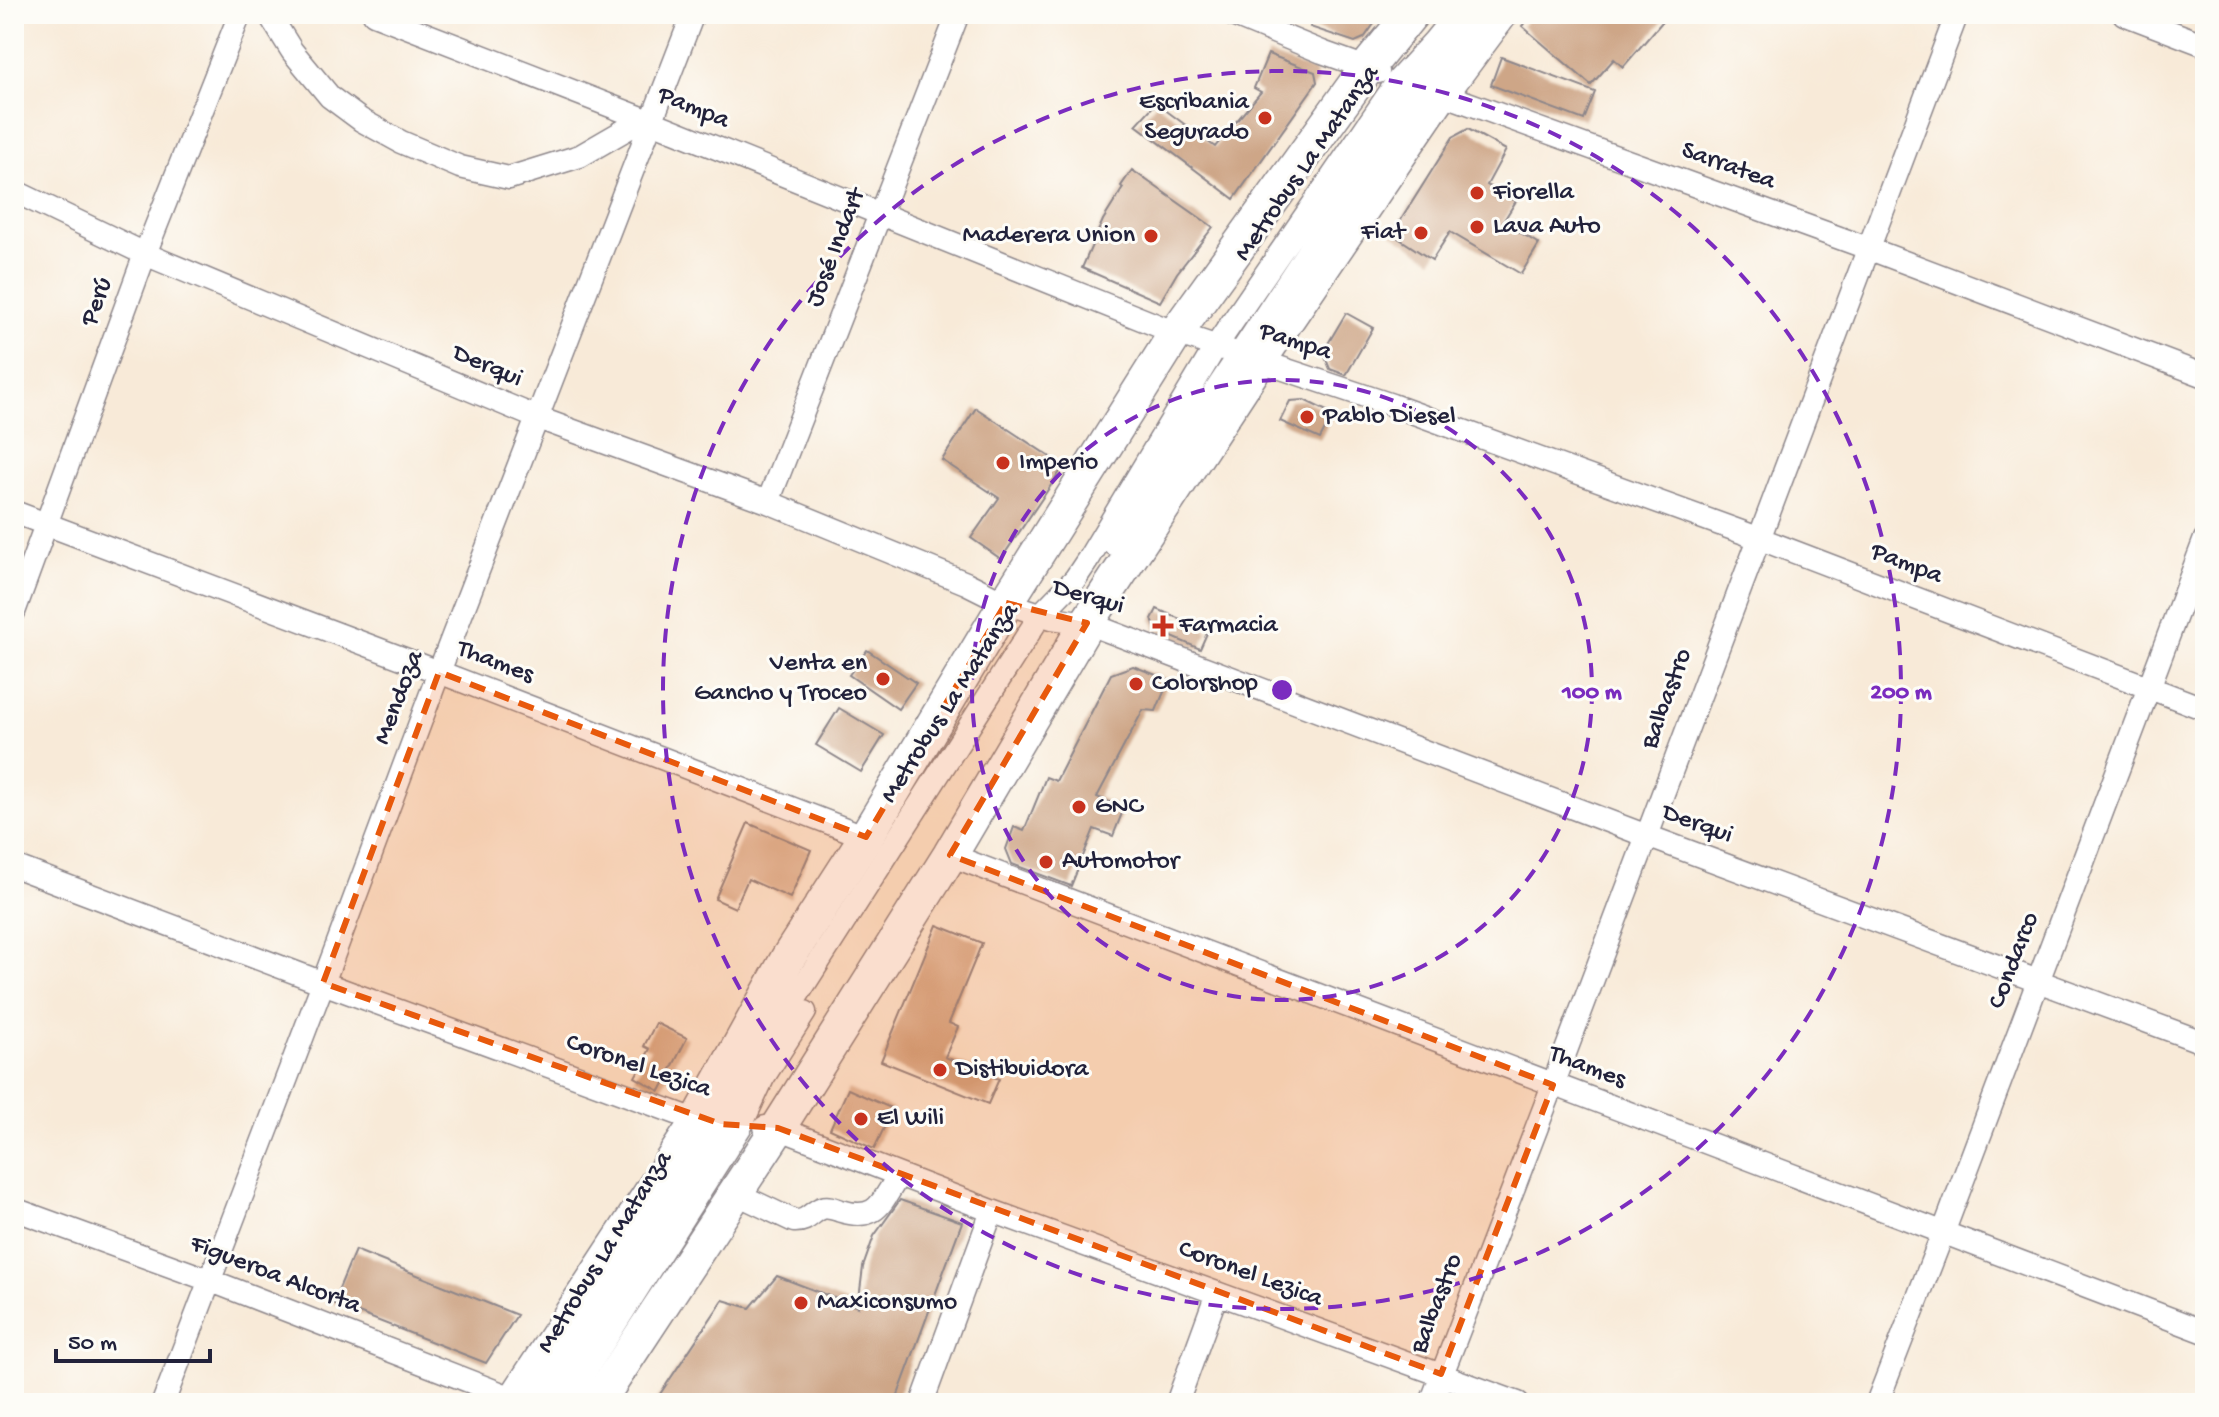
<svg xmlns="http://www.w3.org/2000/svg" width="2219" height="1417" viewBox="0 0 2219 1417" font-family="'Gochi Hand',sans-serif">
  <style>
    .building { fill: #cea687 }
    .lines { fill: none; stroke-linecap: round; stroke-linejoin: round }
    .minor-casing { stroke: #8d868a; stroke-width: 25 }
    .highway-casing { stroke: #8d868a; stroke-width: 37 }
    .minor { stroke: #fff; stroke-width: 22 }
    .highway { stroke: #fff; stroke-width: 34 }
    .marked { fill: #e8590c; fill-opacity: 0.2; stroke: #e8590c; stroke-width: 6; stroke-dasharray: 16 10; stroke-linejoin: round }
    .ring { fill: none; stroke: #7b2cbf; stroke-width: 4; stroke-dasharray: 14 10 }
    .poi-dot { fill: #c8321e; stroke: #fdfcf7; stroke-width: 3 }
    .labels { text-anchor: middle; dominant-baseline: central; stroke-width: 6; stroke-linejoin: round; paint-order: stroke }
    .poi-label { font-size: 26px; fill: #22223b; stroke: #fdfcf7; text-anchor: start }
    .street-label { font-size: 26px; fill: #22223b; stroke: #fdfcf7 }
    .centre { fill: #7b2cbf; stroke: #fdfcf7; stroke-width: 4 }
    .ring-label { font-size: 24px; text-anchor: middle; font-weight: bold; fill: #7b2cbf; stroke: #fdfcf7; stroke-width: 6; stroke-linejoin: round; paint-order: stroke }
  </style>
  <rect width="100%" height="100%" fill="#fdfcf7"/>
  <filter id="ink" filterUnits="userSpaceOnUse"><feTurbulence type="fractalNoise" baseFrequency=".0125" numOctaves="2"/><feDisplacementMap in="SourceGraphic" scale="16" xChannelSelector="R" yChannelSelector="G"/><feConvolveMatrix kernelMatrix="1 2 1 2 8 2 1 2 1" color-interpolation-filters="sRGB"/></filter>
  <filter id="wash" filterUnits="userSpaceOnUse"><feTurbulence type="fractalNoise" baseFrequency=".006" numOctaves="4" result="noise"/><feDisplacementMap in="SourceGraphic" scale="32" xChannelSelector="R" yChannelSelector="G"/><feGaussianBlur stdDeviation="1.8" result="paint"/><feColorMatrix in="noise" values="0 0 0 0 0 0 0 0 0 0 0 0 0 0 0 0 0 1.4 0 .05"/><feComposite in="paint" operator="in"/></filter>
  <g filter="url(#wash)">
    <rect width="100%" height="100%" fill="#f8ead8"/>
    <g id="blocks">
      <path class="building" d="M1315,14H1381L1364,38L1355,42L1310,27Z
        M1532,14H1669L1623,67L1614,59L1591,85L1522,26Z
        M1268,54L1315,72L1317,82L1234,199L1136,125L1156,103L1215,147L1261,92L1254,88Z
        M1501,57L1595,92L1584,120L1491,85Z
        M1468,129L1506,150L1487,185L1516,201L1503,222L1539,244L1521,274L1450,232L1432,260L1392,234L1453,137Z
        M1132,170L1213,227L1177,273L1160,302L1082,268L1103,220L1123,188L1121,186Z
        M1346,313L1373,328L1346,375L1330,369L1323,352Z
        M1304,400L1333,414L1320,439L1280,421L1290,401Z
        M976,408L1064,466L1001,559L971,538L999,498L942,460Z
        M1157,609L1208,631L1200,649L1156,630L1152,619Z
        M867,650L916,683L898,709L849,675Z
        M1133,666L1169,680L1156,711L1143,710L1097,797L1124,808L1113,836L1094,829L1071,886L1012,864L1006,849L1014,827L1024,831L1046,777L1056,781L1111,674Z
        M839,708L884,735L861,772L816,745Z
        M748,823L811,850L790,898L748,879L735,908L715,899Z
        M937,925L982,943L949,1023L958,1027L945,1057L999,1079L988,1104L881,1061Z
        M656,1023L687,1038L660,1091L635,1077L650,1049L644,1046Z
        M848,1089L893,1109L874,1149L830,1129Z
        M900,1200L962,1222L895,1403H654L723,1300L750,1308L777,1276L858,1307L863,1267L874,1236Z
        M355,1250L517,1315L486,1363L333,1303Z"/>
    </g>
  </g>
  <g filter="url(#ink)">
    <use href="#blocks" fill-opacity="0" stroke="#8d868a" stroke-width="2"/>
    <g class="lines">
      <defs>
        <path id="minor" d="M269,14L292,51L330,97L361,120L401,142L460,167L509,178L580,156L644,119
          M374,14L652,122L1176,333L1392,405L1758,538L2205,709
          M1230,14L1322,52L1378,72
          M2124,14L2205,45
          M1429,89L1870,249L2205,376
          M14,191L145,254L538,418L768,502L966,583L1006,603L1052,618L1087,623L1647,836L2205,1043
          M768,502L958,14
          M14,512L439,672L866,837
          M1114,544L1417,86L1474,14
          M14,612L145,254L240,14
          M950,855L2205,1332
          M14,866L323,983L698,1121L711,1123
          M765,1127L778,1128L992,1211L1518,1403
          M735,1193L794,1221C808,1222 811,1212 822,1208C829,1206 835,1209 841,1211C878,1222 881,1202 899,1175
          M14,1209L209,1280L515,1399
          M163,1403L323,983L439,672L693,14
          M545,1403L721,1124L749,1071L1041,614L1075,579L1089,558L1216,346L1399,79L1434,41L1456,14
          M565,1403L741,1126L763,1078L805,1012
          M922,1403L992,1211
          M1177,1403L1217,1293
          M1431,1403L1553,1085L1957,14
          M1877,1403L1943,1233L2205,539"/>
        <path id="highway" d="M513,1403L698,1121L788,958L866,837L1006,603L1176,333L1367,68L1411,14
          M597,1403L778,1128L950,855L1087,623L1260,359L1441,93L1500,14"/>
      </defs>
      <use href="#minor" class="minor-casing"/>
      <use href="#highway" class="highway-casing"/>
      <use href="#minor" class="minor"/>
      <use href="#highway" class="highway"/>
    </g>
  </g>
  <path class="marked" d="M1006,603L1087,623L950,855L1553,1085L1441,1374L778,1128L721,1124L323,983L439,672L866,837Z"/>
  <g class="ring">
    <circle cx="1282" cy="690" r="310"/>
    <circle cx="1282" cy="690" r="619"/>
  </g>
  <g class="poi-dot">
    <circle cx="1265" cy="118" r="8"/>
    <circle cx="1477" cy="193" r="8"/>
    <circle cx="1477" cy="227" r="8"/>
    <circle cx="1421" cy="233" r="8"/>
    <circle cx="1151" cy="236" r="8"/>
    <circle cx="1307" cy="417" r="8"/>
    <circle cx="1003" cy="463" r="8"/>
    <path d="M1159 614h8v8h8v8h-8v8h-8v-8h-8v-8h8z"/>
    <circle cx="883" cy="679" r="8"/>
    <circle cx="1136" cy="684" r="8"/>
    <circle cx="1079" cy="807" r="8"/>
    <circle cx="1046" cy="862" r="8"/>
    <circle cx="940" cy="1070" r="8"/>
    <circle cx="861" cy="1119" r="8"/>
    <circle cx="801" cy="1303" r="8"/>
  </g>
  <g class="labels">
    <g class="poi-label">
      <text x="1249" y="103" text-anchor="end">Escribania<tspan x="1249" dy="30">Segurado</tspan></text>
      <text x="1493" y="193">Fiorella</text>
      <text x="1493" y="227">Lava Auto</text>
      <text x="1405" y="233" text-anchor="end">Fiat</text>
      <text x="1135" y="236" text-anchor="end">Maderera Union</text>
      <text x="1323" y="417">Pablo Diesel</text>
      <text x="1019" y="463">Imperio</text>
      <text x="1179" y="626">Farmacia</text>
      <text x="867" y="664" text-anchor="end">Venta en<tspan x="867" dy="30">Gancho y Troceo</tspan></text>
      <text x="1152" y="684">Colorshop</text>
      <text x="1095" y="807">GNC</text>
      <text x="1062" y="862">Automotor</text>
      <text x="956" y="1070">Distibuidora</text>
      <text x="877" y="1119">El Wili</text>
      <text x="817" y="1303">Maxiconsumo</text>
    </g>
    <g class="street-label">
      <text transform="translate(693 109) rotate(22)">Pampa</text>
      <text transform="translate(1308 164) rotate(-55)">Metrobus La Matanza</text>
      <text transform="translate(1728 167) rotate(20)">Sarratea</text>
      <text transform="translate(837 248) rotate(-69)">José Indart</text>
      <text transform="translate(98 302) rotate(-70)">Perú</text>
      <text transform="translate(1295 343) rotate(18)">Pampa</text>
      <text transform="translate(487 367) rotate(23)">Derqui</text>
      <text transform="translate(1906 565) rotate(21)">Pampa</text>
      <text transform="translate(1088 598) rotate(16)">Derqui</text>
      <text transform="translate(495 663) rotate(21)">Thames</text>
      <text transform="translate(400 698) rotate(-69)">Mendoza</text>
      <text transform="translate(1668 699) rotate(-70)">Balbastro</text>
      <text transform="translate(951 704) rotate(-57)">Metrobus La Matanza</text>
      <text transform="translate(1697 825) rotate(20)">Derqui</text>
      <text transform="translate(2015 961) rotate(-69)">Condarco</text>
      <text transform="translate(638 1067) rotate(19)">Coronel Lezica</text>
      <text transform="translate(1587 1068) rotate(21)">Thames</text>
      <text transform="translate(606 1253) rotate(-58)">Metrobus La Matanza</text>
      <text transform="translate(1250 1275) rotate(20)">Coronel Lezica</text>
      <text transform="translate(275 1276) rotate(21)">Figueroa Alcorta</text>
      <text transform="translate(1438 1304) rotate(-69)">Balbastro</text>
    </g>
  </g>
  <circle cx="1282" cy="690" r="12" class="centre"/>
  <g class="ring-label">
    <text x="1592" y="698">100 m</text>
    <text x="1901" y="698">200 m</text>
  </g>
  <rect width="2219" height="1417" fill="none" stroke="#fdfcf7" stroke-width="48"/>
  <path d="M56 1349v12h154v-12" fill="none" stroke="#22223b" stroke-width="4"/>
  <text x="68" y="1349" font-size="24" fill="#22223b" stroke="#fdfcf7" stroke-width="6" paint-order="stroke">50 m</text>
</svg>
